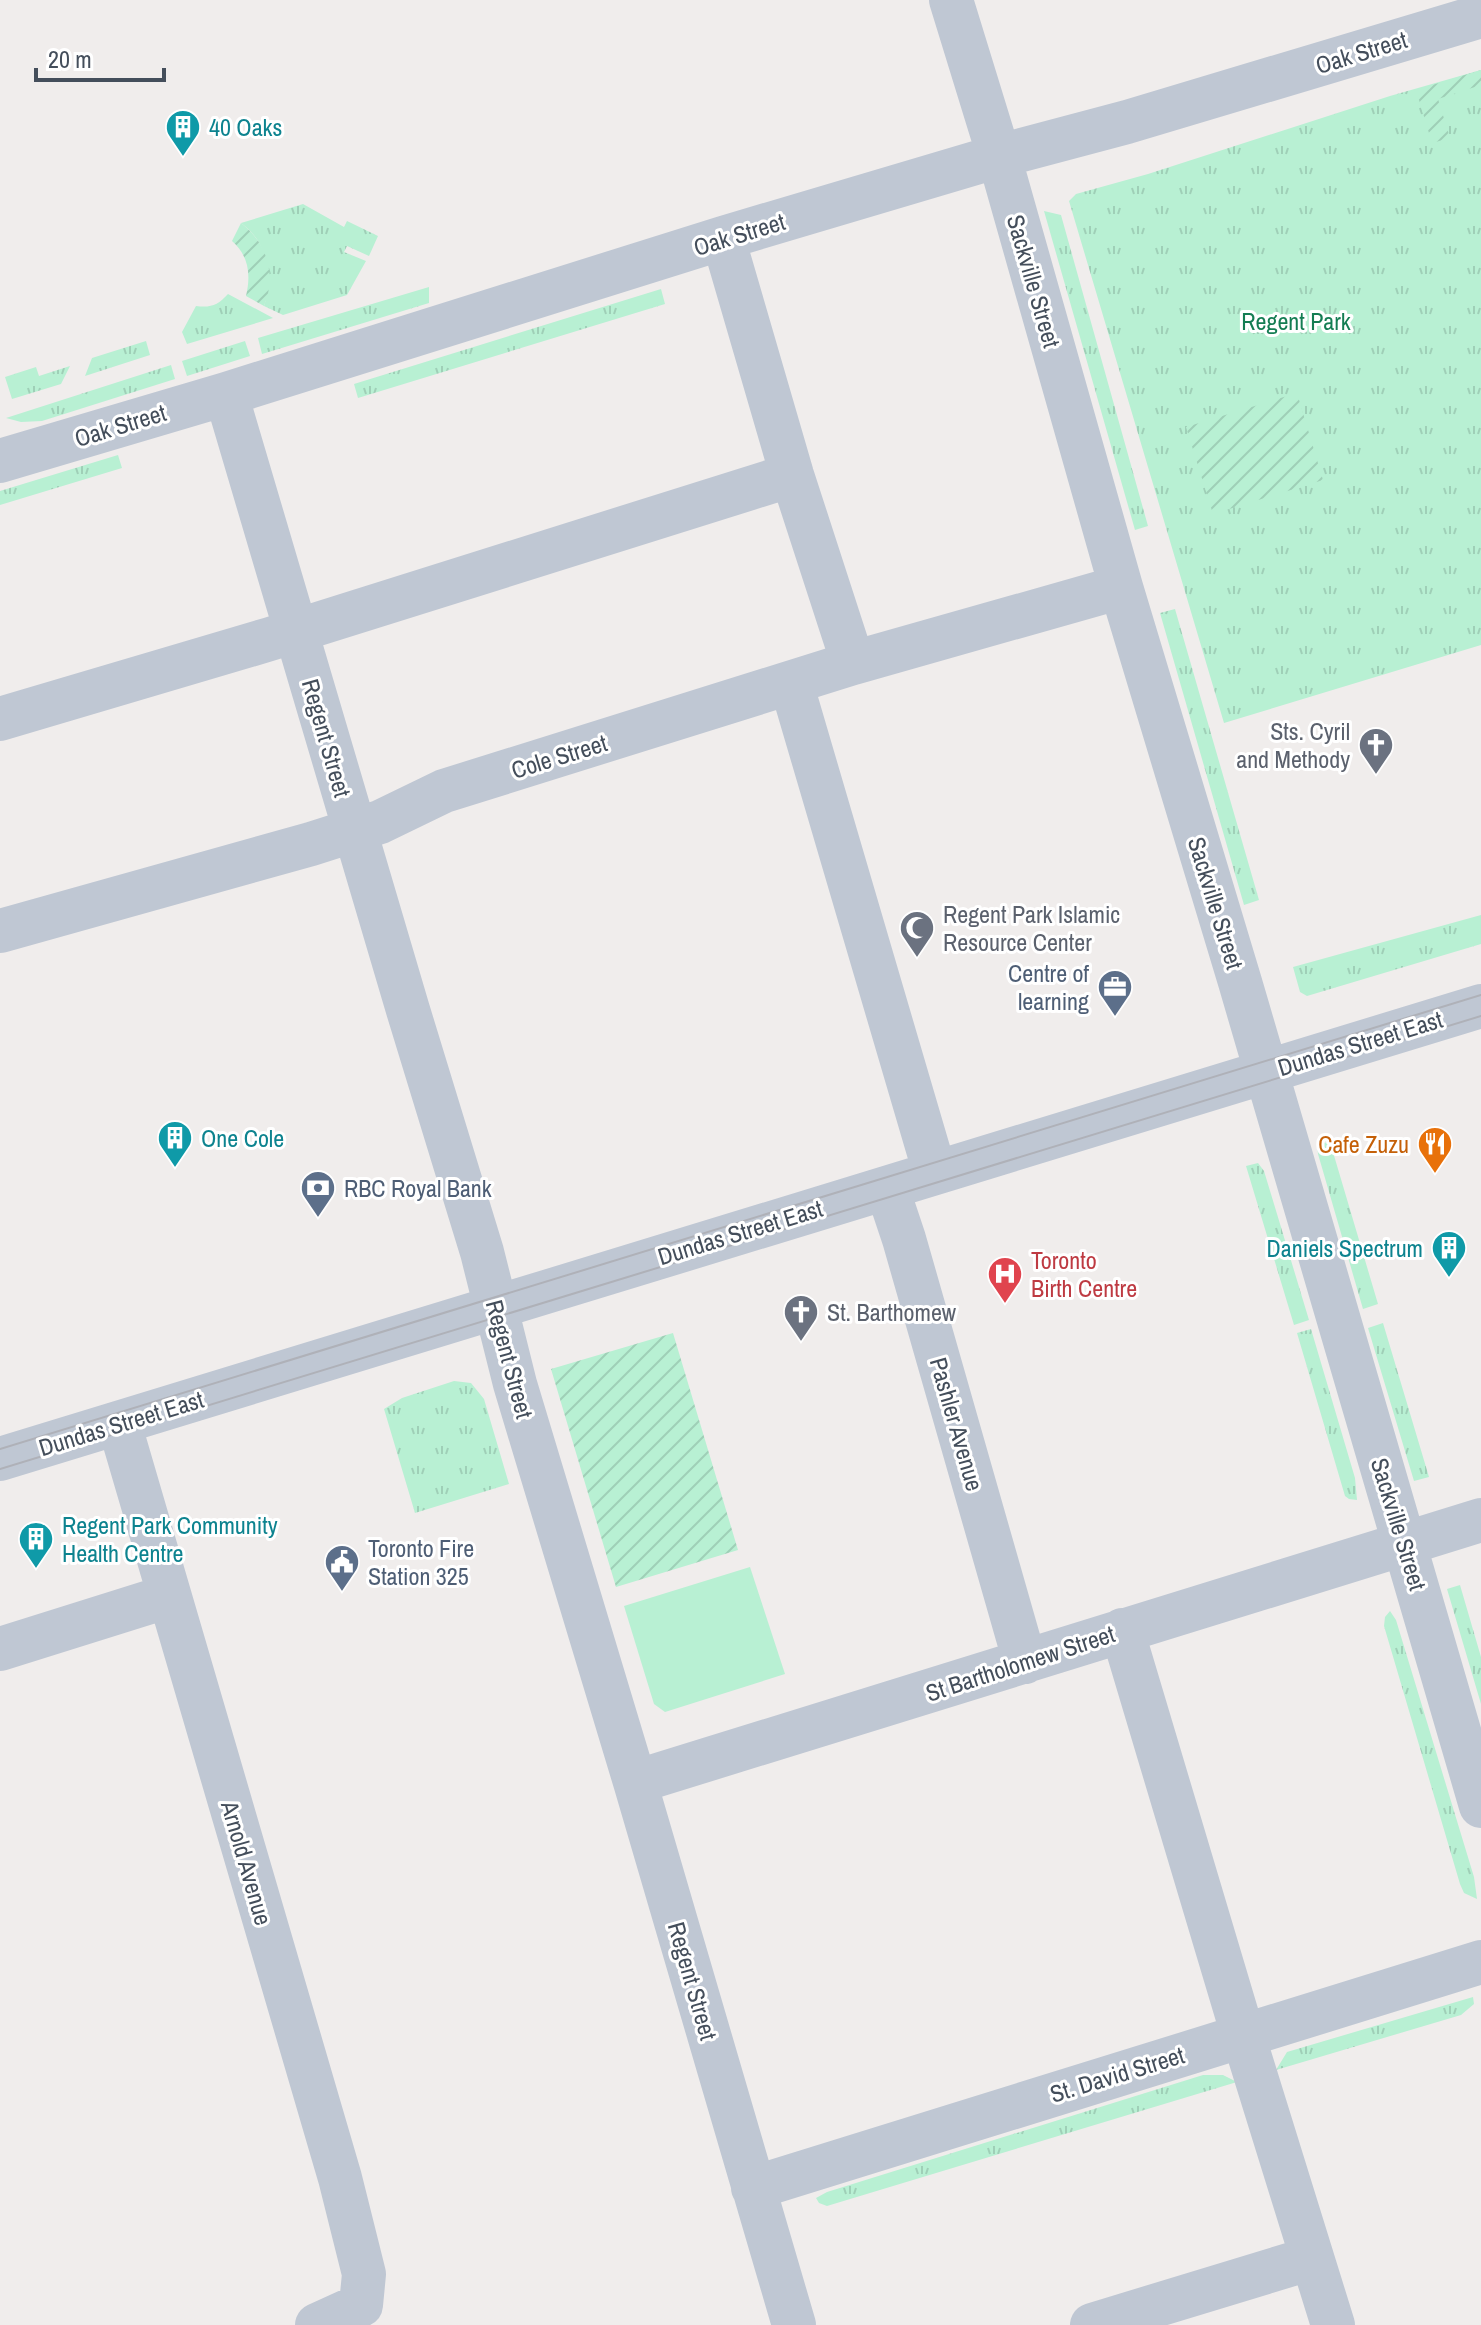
<svg xmlns="http://www.w3.org/2000/svg" width="1481" height="2325" viewBox="0 0 1481 2325" font-family="'Archivo Narrow',sans-serif">
  <style>
    .grass { fill: url(#grass-tufts) }
    .garden { fill: url(#garden-furrows) }
    .pitch { fill: #b8f0d3 }
    .lines { fill: none; stroke-linecap: round; stroke-linejoin: round }
    .minor { stroke: #bfc7d3; stroke-width: 44 }
    .tram { stroke: #afb1b8; stroke-width: 2 }
    .labels { text-anchor: middle; dominant-baseline: central; stroke-width: 6; stroke-linejoin: round; paint-order: stroke }
    .street-label { font-size: 24px; fill: #444e5b; stroke: #fff }
    .culture-label { font-size: 24px; fill: #0d838f; stroke: #fff; text-anchor: start }
    .park-label { font-size: 24px; fill: #147d53; stroke: #fff }
    .worship-label { font-size: 24px; fill: #5b616d; stroke: #fff; text-anchor: start }
    .service-label { font-size: 24px; fill: #4e5e75; stroke: #fff; text-anchor: start }
    .food-label { font-size: 24px; fill: #c56008; stroke: #fff; text-anchor: end }
    .health-label { font-size: 24px; fill: #be3a42; stroke: #fff; text-anchor: start }
  </style>
  <defs>
    <pattern id="grass-tufts" width="24" height="20" patternUnits="userSpaceOnUse" patternTransform="scale(2)"><rect width="24" height="20" fill="#b8f0d3"/><path d="M3 7l-1-3M5 7V3M7 7l1-3M15 17l-1-3M17 17v-4M19 17l1-3" fill="none" stroke="#9fcfb7"/></pattern>
    <pattern id="garden-furrows" width="10" height="10" patternUnits="userSpaceOnUse" patternTransform="scale(2)"><rect width="10" height="10" fill="#b8f0d3"/><path d="M-1 1l2-2M0 10L10 0M9 11l2-2" fill="none" stroke="#9fcfb7"/></pattern>
  </defs>
  <rect width="100%" height="100%" fill="#f0edec"/>
  <path class="grass" d="M1481,70V645L1224,723L1069,201L1076,194L1148,174L1390,96Z
    M303,204L344,227L347,221L378,236L369,256L347,246L344,252L366,261L347,295L283,315L264,306C268,295 267,286 266,274C265,250 260,238 241,223Z
    M1044,211L1061,215L1148,526L1135,530Z
    M429,287V303L262,354L258,338Z
    M661,289L665,304L358,398L354,384Z
    M228,294L273,318L187,344L182,332L196,306C211,308 218,305 228,294Z
    M146,341L150,355L85,376L92,358Z
    M245,341L250,356L187,376L182,361Z
    M171,365L175,379L42,421L21,422L6,418Z
    M70,366L61,384L12,399L5,377L36,367L39,376Z
    M118,455L122,468L0,505V491Z
    M1175,609L1259,900L1244,905L1160,613Z
    M1481,915V944L1307,996L1300,992L1293,967Z
    M1330,1142L1378,1304L1363,1309L1318,1154L1317,1144Z
    M1258,1163L1264,1171L1309,1320L1294,1325L1246,1166Z
    M1383,1323L1429,1477L1414,1481L1368,1328Z
    M1311,1329L1355,1478L1357,1500L1349,1499L1345,1496L1297,1333Z
    M454,1381L471,1383L484,1399L509,1484L415,1513L384,1409L402,1398Z
    M1460,1585L1481,1657V1704L1447,1589Z
    M1390,1611L1396,1620L1474,1877L1477,1899L1464,1893L1460,1884L1384,1626L1385,1617Z
    M1473,1997L1474,2004L1461,2015L1276,2070L1287,2052Z
    M1203,2075H1223L1237,2082L827,2206L819,2203L816,2198L827,2192Z"/>
  <path class="garden" d="M1481,70V85L1438,99L1450,138L1432,143L1416,90Z
    M241,223C267,243 277,275 264,306L246,296C251,275 249,256 232,241Z
    M1297,393L1323,480L1213,514L1186,427Z
    M673,1333L738,1550L616,1587L551,1369Z"/>
  <path class="pitch" d="M750,1567L785,1674L665,1712L654,1704L624,1606Z"/>
  <g class="lines">
    <path class="minor" d="M951,0L999,156L1121,587L1240,982L1481,1806
      M723,238L792,475L853,663
      M226,394L408,1010L482,1252L515,1384L635,1782L794,2325
      M0,461L226,394L723,238L999,156L1127,122L1481,16
      M791,683L935,1173
      M0,719L270,639L792,475
      M0,931L311,844L380,822L444,791L853,663L1121,587
      M887,1188L904,1239L1025,1662
      M119,1423L340,2178L364,2274L361,2305L317,2325
      M0,1459L1481,1006
      M1122,1630L1243,2035L1333,2325
      M0,1649L169,1596
      M635,1782L1481,1520
      M753,2188L1481,1962
      M1092,2325L1312,2258"/>
    <path class="tram" d="M0,1449L1481,995
      M0,1469L1481,1016"/>
  </g>
  <defs>
    <symbol id="building-pin" viewBox="-11 -11 22 30"><path d="M0 17L-7.5 6A9.5 9.5 0 1 1 7.5 6Z" fill="#0f9aa8" stroke="#fff"/><path d="M-4-6H4V6H1V3H-1V6H-4ZM-2.5-4.3h1.7v1.8h-1.7ZM.8-4.3h1.7v1.8H.8ZM-2.5-1h1.7V.8h-1.7ZM.8-1h1.7V.8H.8Z" fill="#fff"/></symbol>
    <symbol id="church-pin" viewBox="-11 -11 22 30"><path d="M0 17L-7.5 6A9.5 9.5 0 1 1 7.5 6Z" fill="#6b7280" stroke="#fff"/><path d="M-1.2-6h2.4v3.5h3.3v2.4h-3.3V6h-2.4V-.1h-3.3v-2.4h3.3Z" fill="#fff"/></symbol>
    <symbol id="mosque-pin" viewBox="-11 -11 22 30"><path d="M0 17L-7.5 6A9.5 9.5 0 1 1 7.5 6Z" fill="#6b7280" stroke="#fff"/><path d="M3.5-4.9A6 6 0 1 0 3.5 4.9A5 5 0 1 1 3.5-4.9Z" fill="#fff"/></symbol>
    <symbol id="office-pin" viewBox="-11 -11 22 30"><path d="M0 17L-7.5 6A9.5 9.5 0 1 1 7.5 6Z" fill="#5c6f8a" stroke="#fff"/><path d="M-6-3h4V-5.5h4V-3h4V5H-6ZM-1-4.5V-3h2v-1.5ZM-6 0V1H6V0Z" fill="#fff"/></symbol>
    <symbol id="restaurant-pin" viewBox="-11 -11 22 30"><path d="M0 17L-7.5 6A9.5 9.5 0 1 1 7.5 6Z" fill="#e8710a" stroke="#fff"/><path d="M-5-6h1v4h1v-4h1v4h1v-4h1v5L-1.5 .5V6h-2V.5L-5-1ZM5-6V6H3V1.5H1.5Q1.5-4 5-6Z" fill="#fff"/></symbol>
    <symbol id="bank-pin" viewBox="-11 -11 22 30"><path d="M0 17L-7.5 6A9.5 9.5 0 1 1 7.5 6Z" fill="#5c6f8a" stroke="#fff"/><path d="M-6-4H6V4H-6ZM0-2.3a2.3 2.3 0 1 0 0 4.6a2.3 2.3 0 1 0 0-4.6Z" fill="#fff"/></symbol>
    <symbol id="hospital-pin" viewBox="-11 -11 22 30"><path d="M0 17L-7.5 6A9.5 9.5 0 1 1 7.5 6Z" fill="#e0444e" stroke="#fff"/><path d="M-5-5h3v3.5h4V-5h3V5h-3V1.5h-4V5h-3Z" fill="#fff"/></symbol>
    <symbol id="civic-pin" viewBox="-11 -11 22 30"><path d="M0 17L-7.5 6A9.5 9.5 0 1 1 7.5 6Z" fill="#5c6f8a" stroke="#fff"/><path d="M-.6-6.5H3V-4.5H.6V-3L4-1V1h2V6H-6V1h2V-1L-.6-3ZM-1.2 2.5V6h2.4V2.5Z" fill="#fff"/></symbol>
  </defs>
  <g fill-rule="evenodd">
    <use href="#building-pin" x="163" y="107" width="40" height="54"/>
    <use href="#church-pin" x="1356" y="725" width="40" height="54"/>
    <use href="#mosque-pin" x="897" y="908" width="40" height="54"/>
    <use href="#office-pin" x="1095" y="967" width="40" height="54"/>
    <use href="#building-pin" x="155" y="1118" width="40" height="54"/>
    <use href="#restaurant-pin" x="1415" y="1124" width="40" height="54"/>
    <use href="#bank-pin" x="298" y="1168" width="40" height="54"/>
    <use href="#building-pin" x="1429" y="1228" width="40" height="54"/>
    <use href="#hospital-pin" x="985" y="1254" width="40" height="54"/>
    <use href="#church-pin" x="781" y="1292" width="40" height="54"/>
    <use href="#building-pin" x="16" y="1519" width="40" height="54"/>
    <use href="#civic-pin" x="322" y="1542" width="40" height="54"/>
  </g>
  <g class="labels">
    <g class="street-label">
      <text transform="translate(1361 52) rotate(-17)">Oak Street</text>
      <text transform="translate(739 234) rotate(-17)">Oak Street</text>
      <text transform="translate(1034 281) rotate(74)">Sackville Street</text>
      <text transform="translate(120 425) rotate(-17)">Oak Street</text>
      <text transform="translate(327 738) rotate(74)">Regent Street</text>
      <text transform="translate(559 756) rotate(-17)">Cole Street</text>
      <text transform="translate(1216 903) rotate(73)">Sackville Street</text>
      <text transform="translate(1360 1043) rotate(-17)">Dundas Street East</text>
      <text transform="translate(740 1232) rotate(-17)">Dundas Street East</text>
      <text transform="translate(510 1359) rotate(75)">Regent Street</text>
      <text transform="translate(121 1423) rotate(-17)">Dundas Street East</text>
      <text transform="translate(957 1424) rotate(74)">Pashler Avenue</text>
      <text transform="translate(1399 1524) rotate(73)">Sackville Street</text>
      <text transform="translate(1020 1663) rotate(-18)">St Bartholomew Street</text>
      <text transform="translate(247 1863) rotate(74)">Arnold Avenue</text>
      <text transform="translate(693 1981) rotate(74)">Regent Street</text>
      <text transform="translate(1117 2074) rotate(-17)">St. David Street</text>
    </g>
    <g class="culture-label">
      <text x="209" y="127">40 Oaks</text>
      <text x="201" y="1138">One Cole</text>
      <text x="1423" y="1248" text-anchor="end">Daniels Spectrum</text>
      <text x="62" y="1525">Regent Park Community<tspan x="62" dy="28">Health Centre</tspan></text>
    </g>
    <g class="park-label">
      <text x="1296" y="321">Regent Park</text>
    </g>
    <g class="worship-label">
      <text x="1350" y="731" text-anchor="end">Sts. Cyril<tspan x="1350" dy="28">and Methody</tspan></text>
      <text x="943" y="914">Regent Park Islamic<tspan x="943" dy="28">Resource Center</tspan></text>
      <text x="827" y="1312">St. Barthomew</text>
    </g>
    <g class="service-label">
      <text x="1089" y="973" text-anchor="end">Centre of<tspan x="1089" dy="28">learning</tspan></text>
      <text x="344" y="1188">RBC Royal Bank</text>
      <text x="368" y="1548">Toronto Fire<tspan x="368" dy="28">Station 325</tspan></text>
    </g>
    <g class="food-label">
      <text x="1409" y="1144">Cafe Zuzu</text>
    </g>
    <g class="health-label">
      <text x="1031" y="1260">Toronto<tspan x="1031" dy="28">Birth Centre</tspan></text>
    </g>
  </g>
  <path d="M36 68v12h128v-12" fill="none" stroke="#444e5b" stroke-width="4"/>
  <text x="48" y="68" font-size="24" fill="#444e5b" stroke="#ffffff" stroke-width="6" paint-order="stroke">20 m</text>
</svg>
